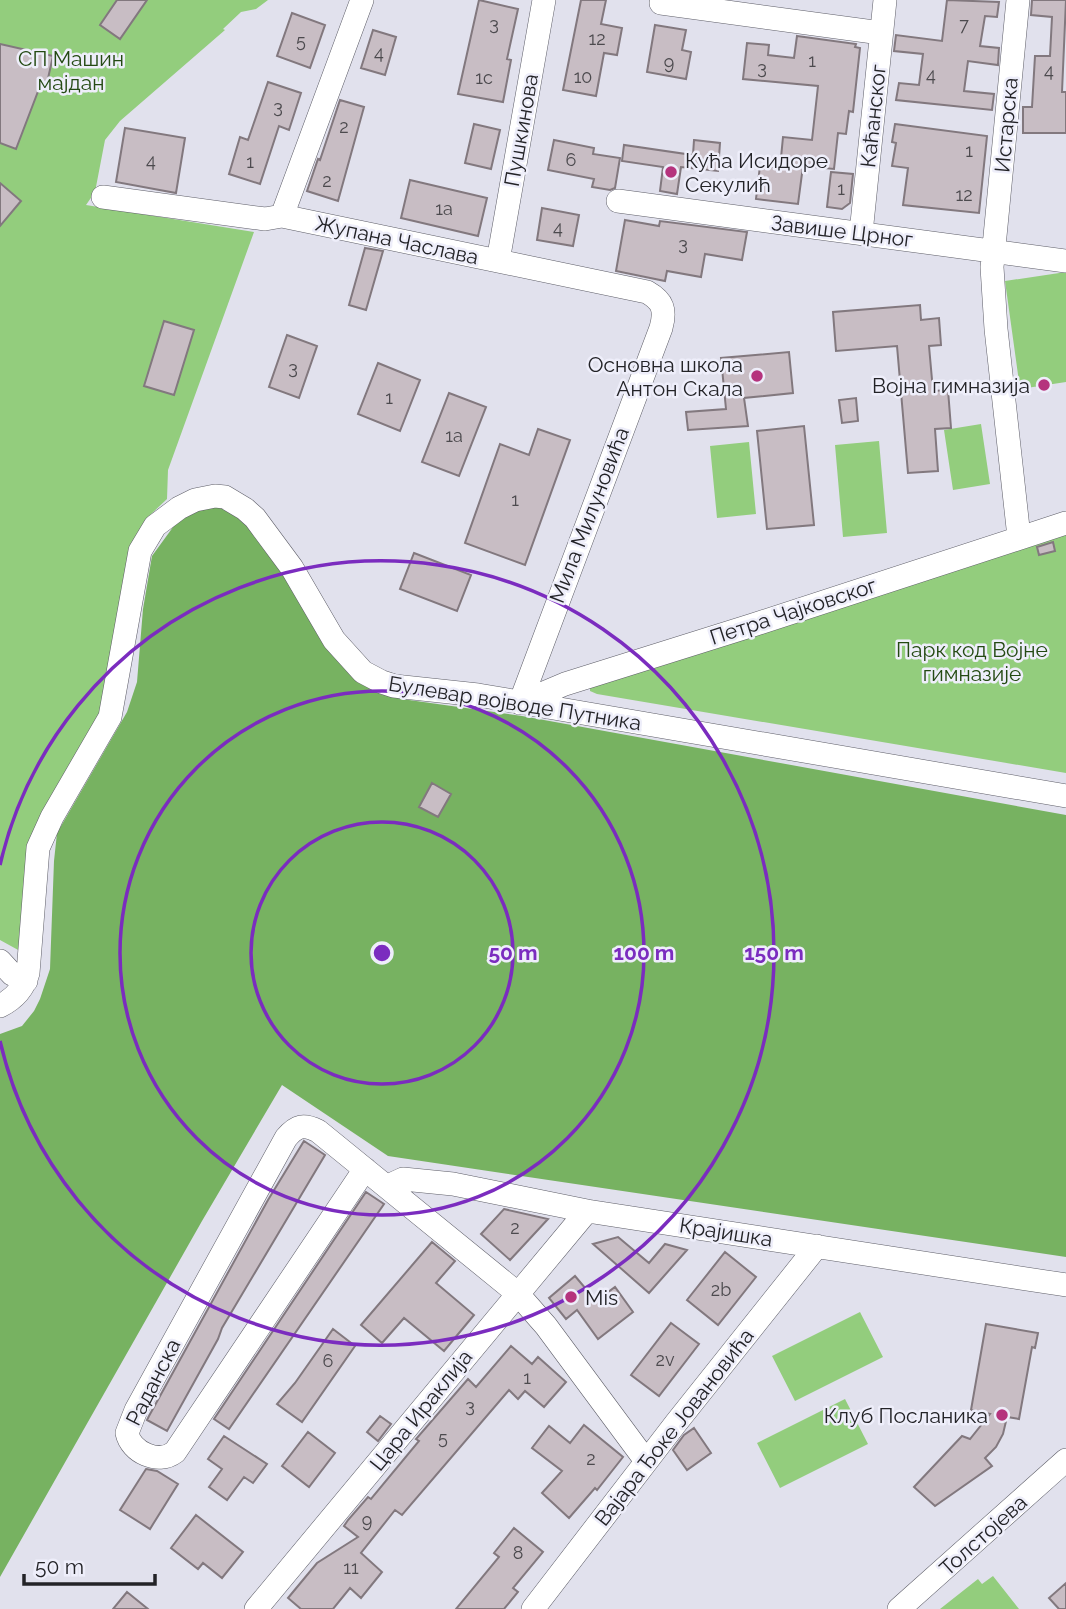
<svg xmlns="http://www.w3.org/2000/svg" width="1066" height="1609" viewBox="0 0 1066 1609" font-family="Raleway,sans-serif">
  <style>
    .green { fill: #93cd7d }
    .forest { fill: #77b261 }
    .building { fill: #c8bdc4; stroke: #82787e; stroke-width: 2 }
    .lines { fill: none; stroke-linecap: round; stroke-linejoin: round }
    .minor-casing { stroke: #5e5e68; stroke-width: 24 }
    .minor { stroke: #fff; stroke-width: 23 }
    .ring { fill: none; stroke: #7b2cbf; stroke-width: 3.5 }
    .poi-dot { fill: #b5337d; stroke: #eeeefa; stroke-width: 2.5 }
    .labels { text-anchor: middle; dominant-baseline: central; stroke-width: 5; stroke-linejoin: round; paint-order: stroke }
    .number-label { font-size: 18px; fill: #4c4a4e }
    .park-label { font-size: 21px; fill: #244a13; stroke: #eeeefa }
    .street-label { font-size: 21px; fill: #232327; stroke: #eeeefa }
    .poi-label { font-size: 21px; fill: #232327; stroke: #eeeefa; text-anchor: end }
    .centre { fill: #7b2cbf; stroke: #eeeefa; stroke-width: 3.5 }
    .ring-label { font-size: 21px; text-anchor: middle; font-weight: bold; fill: #7b2cbf; stroke: #eeeefa; stroke-width: 5; stroke-linejoin: round; paint-order: stroke }
  </style>
  <rect width="100%" height="100%" fill="#e1e1ed"/>
  <path class="green" d="M0,0H268L256,9L241,12L223,29L225,30L120,121L105,140L95,192L86,205L254,232L168,470L167,499L148,517L134,540L100,724L42,815L20,951L0,940Z
    M1066,272V382L1020,389L1005,281Z
    M981,424L990,484L953,490L944,430Z
    M879,441L887,533L843,537L835,445Z
    M749,442L756,514L717,518L710,446Z
    M1066,533V773L597,694L590,691V684Z
    M860,1312L883,1357L795,1401L772,1356Z
    M845,1399L868,1444L780,1488L757,1443Z
    M993,1576L1019,1609H940L978,1579L982,1584Z"/>
  <path class="forest" d="M208,506L223,507L240,514L363,683L380,694L402,699L522,716L1066,815V1257L388,1156L282,1085L202,1221L0,1577V1034L22,1026L34,1011L40,999L50,969L54,861L57,833L127,712L137,682L143,609L152,556L176,523L191,512Z"/>
  <path class="building" d="M117,0H147L120,39L100,25Z
    M479,0L518,9L507,59L511,60L503,102L458,94Z
    M581,0H606L601,24L622,28L617,55L604,53L596,96L563,90Z
    M947,0L999,2L997,17L985,16L980,46L999,48L998,65L968,61L964,91L994,94L992,110L896,100L899,83L919,85L923,54L894,51L896,35L942,41Z
    M1032,0H1066L1062,92H1066V133H1023V107H1032L1035,56H1050L1052,17L1031,15Z
    M292,13L325,25L310,68L277,56Z
    M655,25L686,30L682,50L691,52L686,79L647,72Z
    M373,30L396,37L385,75L361,68Z
    M797,36L856,44L855,47L860,48L853,112L849,111L846,134L838,133L834,169L803,166L798,204L756,199L760,166L780,168L783,137L812,140L818,86L743,79L747,43L769,45L768,55L794,58Z
    M0,44L53,56L47,83L42,81L16,149L0,143Z
    M268,82L301,93L289,130L279,126L260,184L229,174L240,137L248,140Z
    M340,100L364,107L338,201L307,191L318,159L320,160Z
    M474,124L500,130L491,169L465,163Z
    M895,124L987,136L979,213L903,205L908,168L892,166L896,143L892,142Z
    M125,128L185,138L176,193L116,182Z
    M554,140L594,148L593,154L620,158L615,188L610,190L592,187L594,179L548,170Z
    M694,140L720,143L718,171L681,167L677,194L660,191L663,167L622,161L624,145L693,155Z
    M831,172L853,174L850,203L842,209L827,207Z
    M410,180L487,198L478,236L401,218Z
    M0,183L21,201L0,226Z
    M542,208L579,215L573,246L537,240Z
    M625,220L659,226L660,221L747,232L742,260L705,254L701,277L667,271L665,281L616,271Z
    M365,248L383,251L366,310L349,305Z
    M920,305L921,320L939,318L941,345L929,346L933,391L948,390L951,428L935,429L938,471L908,473L897,346L836,351L833,312Z
    M164,321L194,330L174,395L144,386Z
    M287,335L317,346L299,398L269,387Z
    M789,352L793,393L744,398L748,426L688,430L686,412L726,409L721,358Z
    M378,363L420,380L400,431L358,414Z
    M449,393L486,407L459,476L422,462Z
    M856,398L858,421L842,423L839,400Z
    M804,426L814,525L767,529L757,431Z
    M538,429L570,440L525,565L465,543L500,444L529,455Z
    M1053,542L1055,551L1039,555L1037,547Z
    M414,553L471,575L457,611L400,589Z
    M432,783L451,794L438,817L419,807Z
    M304,1141L325,1155L222,1328L218,1339L167,1431L147,1420L149,1416L268,1200Z
    M366,1192L384,1204L229,1429L214,1419Z
    M504,1209L548,1219L510,1260L481,1234Z
    M618,1237L649,1263L665,1244L687,1250L649,1293L593,1244Z
    M432,1242L455,1261L436,1283L474,1315L444,1351L404,1318L382,1343L361,1325Z
    M725,1252L756,1277L718,1325L687,1300Z
    M575,1276L596,1301L615,1287L633,1312L598,1339L577,1310L566,1319L549,1298Z
    M671,1323L699,1344L659,1396L631,1375Z
    M986,1324L1038,1333L1035,1348L1032,1347L1019,1419L1007,1417L1003,1434L996,1447L985,1458L992,1466L935,1506L914,1487L962,1436L970,1439L990,1414L971,1410Z
    M333,1329L355,1346L302,1422L277,1404L295,1383Z
    M511,1346L532,1364L538,1357L566,1382L544,1407L525,1391L518,1399L509,1390L402,1515L395,1510L361,1553L382,1572L361,1598L350,1588L333,1609H301L288,1598L317,1563L358,1537L344,1526L348,1520L368,1497L371,1499L419,1441L416,1439L468,1379L476,1387Z
    M380,1416L391,1424L378,1441L367,1432Z
    M584,1425L623,1457L597,1490L595,1488L569,1518L542,1493L562,1471L532,1448L549,1426L570,1443Z
    M694,1428L711,1453L687,1470L673,1450L684,1435Z
    M308,1432L335,1453L309,1487L282,1466Z
    M224,1436L267,1464L253,1483L244,1477L227,1500L209,1487L222,1469L208,1459Z
    M146,1469L157,1471L178,1484L150,1529L120,1510Z
    M196,1515L243,1552L222,1578L203,1563L198,1569L171,1548Z
    M514,1528L543,1552L513,1588L518,1592L504,1609H456L499,1557L494,1553Z
    M1066,1583V1609H1059L1049,1598Z
    M127,1592L148,1609H113Z"/>
  <g class="lines">
    <defs>
      <path id="minor" d="M1018,0L992,267L996,329L1019,537
        M661,3L881,33
        M103,197L265,219L282,216L647,292C663,301 666,310 661,328L520,703
        M618,201L1066,261
        M282,216L362,0
        M861,233L885,0
        M498,261L544,0
        M520,703L565,684L753,625L1066,523
        M0,961L12,974L26,981
        M0,1006C14,999 24,988 28,973L38,848L52,817L110,717L140,551L155,526L179,508L195,500L215,496L225,497L245,509L255,518L292,568L334,640L363,672L382,682L394,686L478,695L1066,796
        M365,1169L175,1452C158,1465 131,1452 127,1433L136,1410L286,1138C297,1125 304,1124 318,1131L517,1293L546,1326L646,1461
        M388,1186L403,1179L453,1184L587,1211L1066,1285
        M256,1609L587,1211
        M533,1609L676,1423L817,1246
        M899,1609L1066,1460"/>
    </defs>
    <use href="#minor" class="minor-casing"/>
    <use href="#minor" class="minor"/>
  </g>
  <g class="ring">
    <circle cx="382" cy="953" r="131"/>
    <circle cx="382" cy="953" r="262"/>
    <path d="M0 865A392 392 0 1 1 0 1041"/>
  </g>
  <g class="poi-dot">
    <circle cx="671" cy="172" r="7"/>
    <circle cx="757" cy="376" r="7"/>
    <circle cx="1044" cy="385" r="7"/>
    <circle cx="571" cy="1297" r="7"/>
    <circle cx="1002" cy="1415" r="7"/>
  </g>
  <g class="labels">
    <g class="number-label">
      <text x="494" y="23">3</text>
      <text x="964" y="24">7</text>
      <text x="597" y="38">12</text>
      <text x="301" y="40">5</text>
      <text x="379" y="52">4</text>
      <text x="812" y="60">1</text>
      <text x="669" y="62">9</text>
      <text x="762" y="67">3</text>
      <text x="1049" y="70">4</text>
      <text x="931" y="74">4</text>
      <text x="583" y="76">10</text>
      <text x="484" y="77">1c</text>
      <text x="278" y="106">3</text>
      <text x="344" y="126">2</text>
      <text x="969" y="150">1</text>
      <text x="571" y="159">6</text>
      <text x="151" y="160">4</text>
      <text x="250" y="161">1</text>
      <text x="327" y="180">2</text>
      <text x="841" y="188">1</text>
      <text x="964" y="194">12</text>
      <text x="444" y="208">1a</text>
      <text x="558" y="227">4</text>
      <text x="683" y="243">3</text>
      <text x="293" y="367">3</text>
      <text x="389" y="397">1</text>
      <text x="454" y="435">1a</text>
      <text x="515" y="499">1</text>
      <text x="515" y="1227">2</text>
      <text x="721" y="1289">2b</text>
      <text x="665" y="1359">2v</text>
      <text x="328" y="1360">6</text>
      <text x="527" y="1377">1</text>
      <text x="470" y="1405">3</text>
      <text x="443" y="1437">5</text>
      <text x="591" y="1458">2</text>
      <text x="367" y="1520">9</text>
      <text x="518" y="1552">8</text>
      <text x="351" y="1567">11</text>
    </g>
    <g class="park-label">
      <text x="71" y="58">СП Машин<tspan x="71" dy="24">мајдан</tspan></text>
      <text x="972" y="649">Парк код Војне<tspan x="972" dy="24">гимназије</tspan></text>
    </g>
    <g class="street-label">
      <text transform="translate(873 116) rotate(-84)">Каћанског</text>
      <text transform="translate(1006 125) rotate(-85)">Истарска</text>
      <text transform="translate(521 130) rotate(-80)">Пушкинова</text>
      <text transform="translate(842 231) rotate(7)">Завише Црног</text>
      <text transform="translate(397 240) rotate(12)">Жупана Часлава</text>
      <text transform="translate(589 515) rotate(-69)">Мила Милуновића</text>
      <text transform="translate(793 611) rotate(-18)">Петра Чајковског</text>
      <text transform="translate(515 703) rotate(9)">Булевар војводе Путника</text>
      <text transform="translate(726 1232) rotate(9)">Крајишка</text>
      <text transform="translate(153 1382) rotate(-63)">Раданска</text>
      <text transform="translate(421 1410) rotate(-51)">Цара Ираклија</text>
      <text transform="translate(674 1427) rotate(-52)">Вајара Ђоке Јовановића</text>
      <text transform="translate(983 1535) rotate(-42)">Толстојева</text>
    </g>
    <g class="poi-label">
      <text x="685" y="160" text-anchor="start">Кућа Исидоре<tspan x="685" dy="24">Секулић</tspan></text>
      <text x="743" y="364">Основна школа<tspan x="743" dy="24">Антон Скала</tspan></text>
      <text x="1030" y="385">Војна гимназија</text>
      <text x="585" y="1297" text-anchor="start">Mis</text>
      <text x="988" y="1415">Клуб Посланика</text>
    </g>
  </g>
  <circle cx="382" cy="953" r="10" class="centre"/>
  <g class="ring-label">
    <text x="513" y="960">50 m</text>
    <text x="644" y="960">100 m</text>
    <text x="774" y="960">150 m</text>
  </g>
  <path d="M24 1574v10h131v-10" fill="none" stroke="#232327" stroke-width="3.5"/>
  <text x="35" y="1574" font-size="21" fill="#232327" stroke="#eeeefa" stroke-width="5" paint-order="stroke">50 m</text>
</svg>
